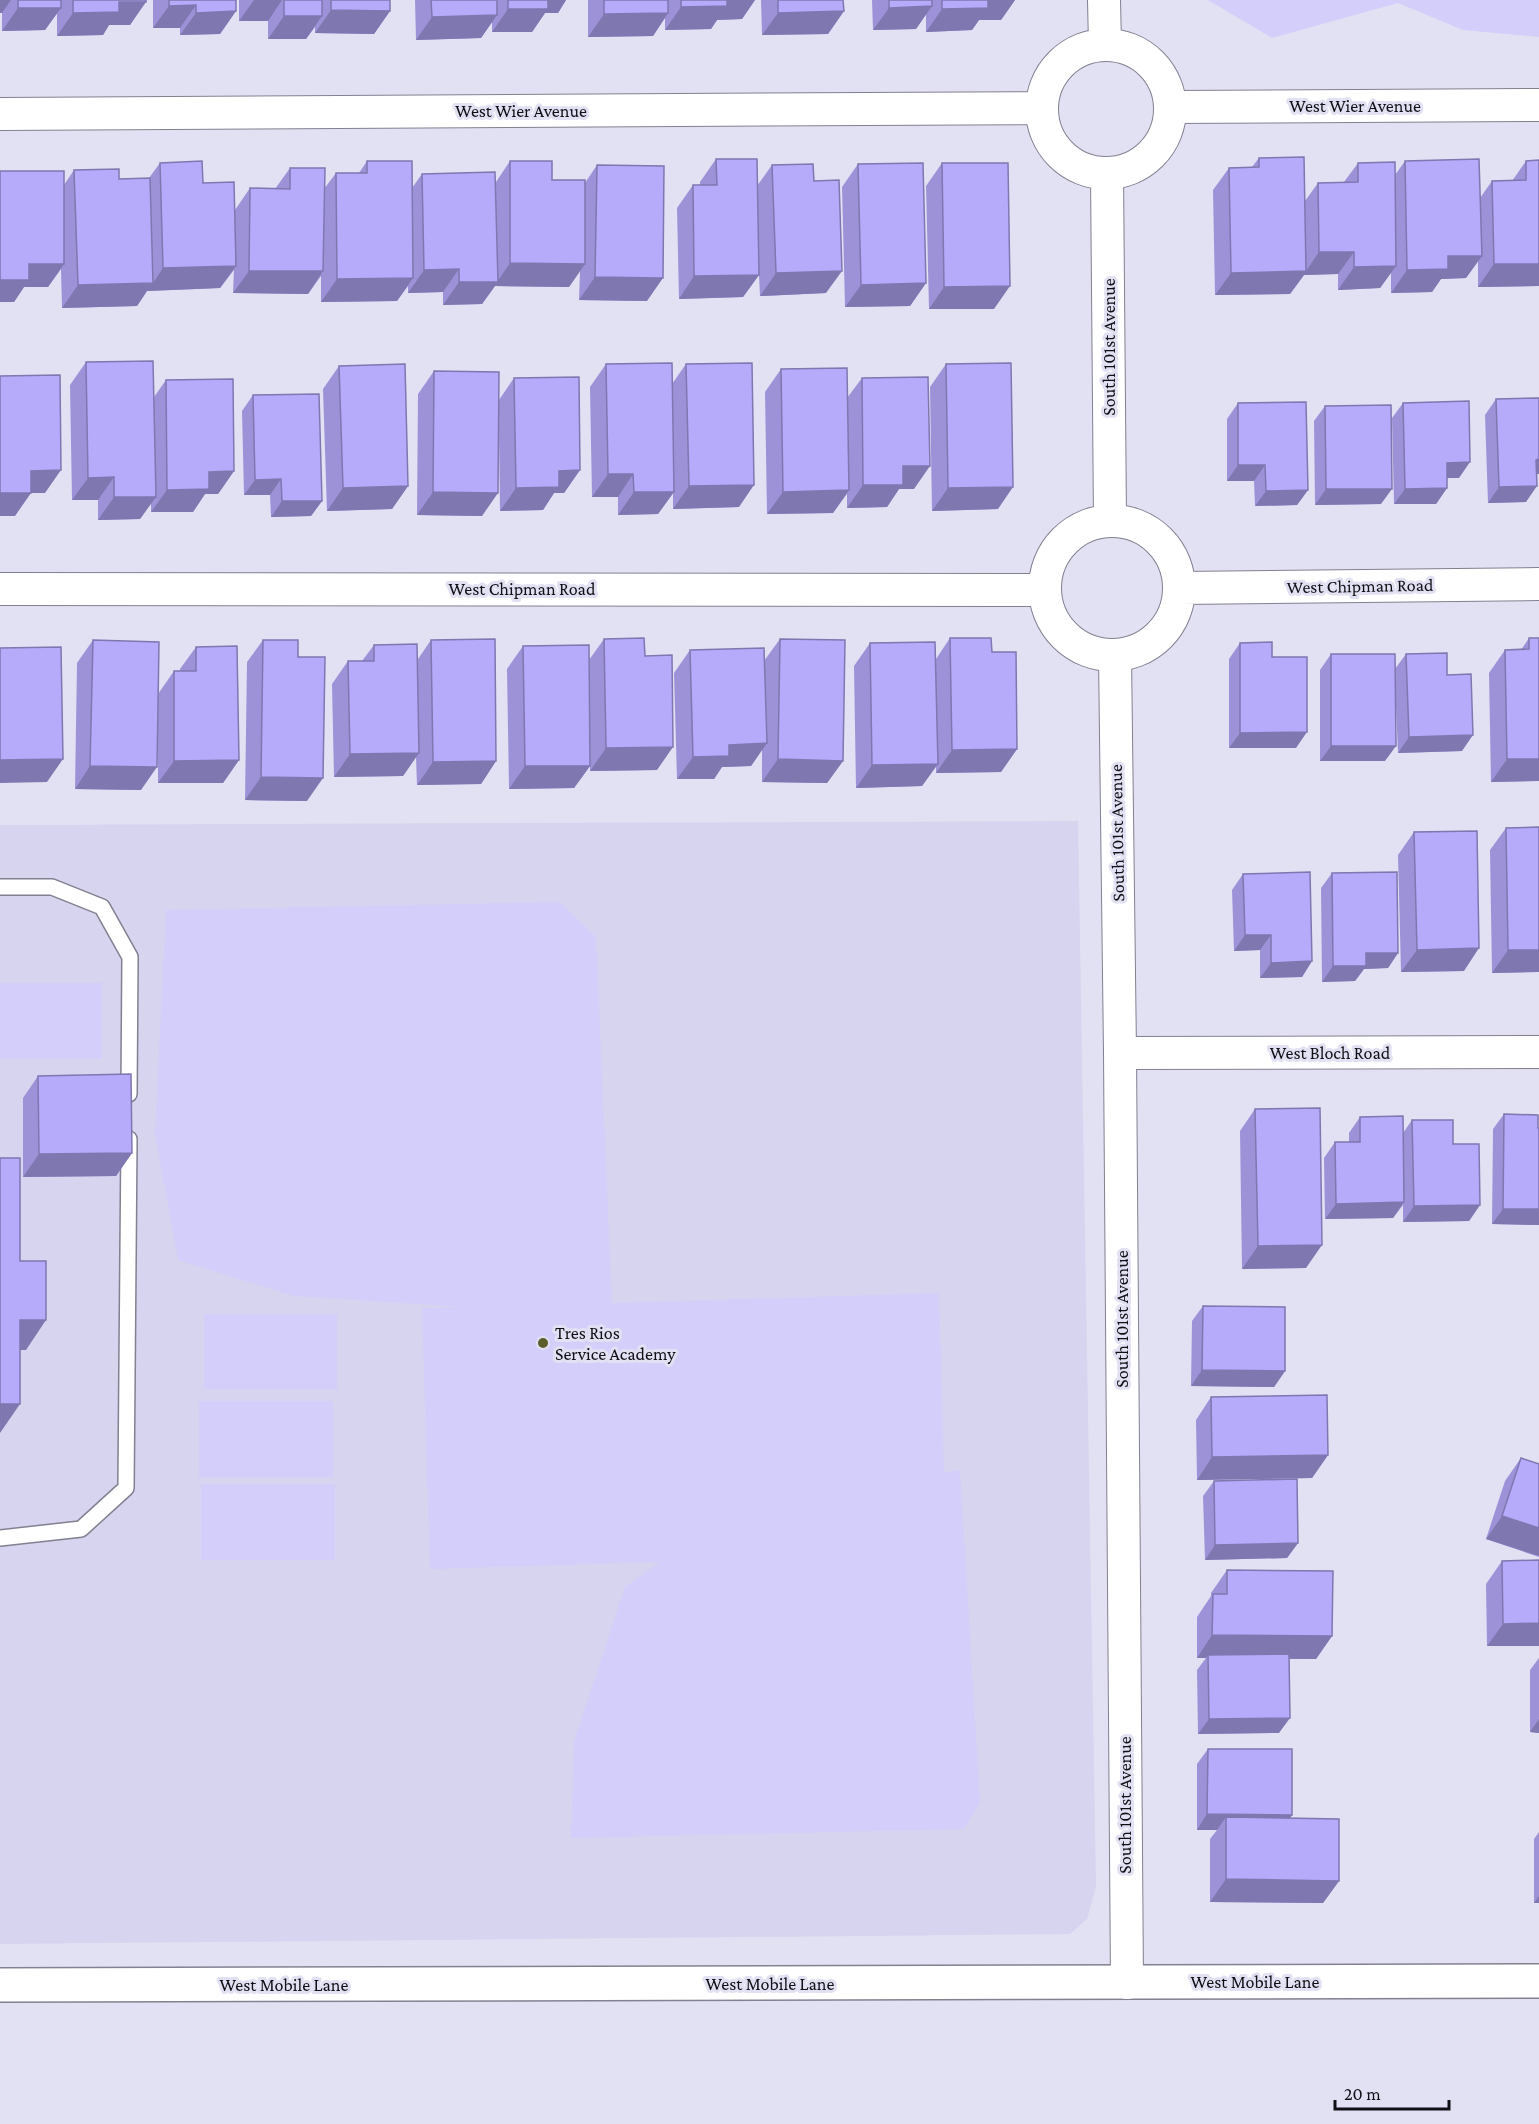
<svg xmlns="http://www.w3.org/2000/svg" width="1539" height="2124" viewBox="0 0 1539 2124" font-family="'Crimson Pro',serif">
  <style>
    .built { fill: #d6d4ee }
    .green { fill: #d3cefa }
    .lines { fill: none; stroke-linecap: round; stroke-linejoin: round }
    .service-casing { stroke: #828091; stroke-width: 18 }
    .minor-casing { stroke: #828091; stroke-width: 34 }
    .tertiary-casing { stroke: #828091; stroke-width: 36 }
    .service { stroke: #fff; stroke-width: 15 }
    .minor { stroke: #fff; stroke-width: 32 }
    .tertiary { stroke: #fff; stroke-width: 33 }
    .wall { fill: #9d92d8 }
    .shaded-wall { fill: #7f77b0 }
    .building { fill: #b6aafb; stroke: #7f77b0; stroke-width: 1.5 }
    .poi-dot { fill: #5c5d2b; stroke: #e2e1f3; stroke-width: 2 }
    .labels { text-anchor: middle; dominant-baseline: central; stroke-width: 6; stroke-linejoin: round; paint-order: stroke }
    .street-label { font-size: 18px; fill: #0f0f15; stroke: #e2e1f3 }
    .poi-label { font-size: 18px; fill: #0f0f15; stroke: #e2e1f3; text-anchor: start }
  </style>
  <rect width="100%" height="100%" fill="#e2e1f3"/>
  <path class="built" d="M1078,821L1096,1887L1087,1919L1070,1934L0,1944V825Z"/>
  <path class="green" d="M1208,0H1539V37L1463,30L1398,3L1272,38Z
    M560,902L596,937L612,1303L939,1293L944,1473L960,1470L980,1802L964,1829L571,1838L574,1741L625,1587L660,1562L430,1569L422,1308L464,1307L294,1296L178,1260L155,1134L166,910Z
    M0,983H102V1059H0Z
    M204,1314H337V1389H204Z
    M199,1401H333V1477H199Z
    M201,1484H335V1560H201Z"/>
  <g class="lines">
    <defs>
      <path id="service" d="M0,887H52L102,907L130,957L129,1094
        M0,1538L81,1529L126,1488L129,1139"/>
      <path id="minor" d="M1104,0L1105,45
        M1042 109a64 64 0 1 1 128 0a64 64 0 1 1-128 0Z
        M1171,107L1539,105
        M0,114L1042,108
        M1107,173L1110,520
        M1045 588a67 67 0 1 1 134 0a67 67 0 1 1-134 0Z
        M1180,588L1539,584
        M0,589L1044,590
        M1115,655L1120,1053L1127,1983
        M1120,1053L1539,1052"/>
      <path id="tertiary" d="M0,1985L1539,1981"/>
    </defs>
    <use href="#service" class="service-casing"/>
    <use href="#minor" class="minor-casing"/>
    <use href="#tertiary" class="tertiary-casing"/>
    <use href="#service" class="service"/>
    <use href="#minor" class="minor"/>
    <use href="#tertiary" class="tertiary"/>
  </g>
  <path class="wall" d="M0,0H146L130,25H109L103,35L57,36V13L45,30L2,31V13Z
    M153,0H236V11L220,34L180,35V28H153Z
    M239,0H390V11L374,34L315,33V27L306,39H268V21H239Z
    M415,0H566L558,13H545L532,32H492V22L481,38L416,40Z
    M588,0H755L742,19L717,20L711,29L665,30V18L653,36L588,37Z
    M761,0H843L844,11L828,34L762,35Z
    M872,0H1015L1001,20H979L972,30L926,32V14L916,29L873,30Z
    M1259,158L1305,201L1318,183L1344,182L1358,163L1395,175L1405,161L1480,198L1492,181H1512L1526,161L1539,286L1478,287V261L1466,278L1441,279L1432,292L1391,293V273L1380,288L1338,290V274L1304,275L1290,294L1215,295L1213,190L1229,168L1252,167Z
    M716,159L757,186L772,165L814,181L826,293L760,296L759,275L743,297L679,299L677,208L693,185H700V182Z
    M367,161L412,188L422,174L496,182L510,161L552,180L585,183L597,165L647,301L579,300L580,271L569,287L495,286L482,304L443,305V292L408,293V286L397,301L321,302V276L308,294L233,293L234,270L220,288L147,291L137,306L62,308L61,269L48,287H24L14,302H0L64,185L74,170L119,179L149,178L160,163L203,183L235,210L250,188L275,189L290,168L324,189L336,173H359Z
    M942,163L994,309H929L926,186Z
    M858,164L926,283L910,306L845,307L842,187Z
    M86,362L154,397L166,380L234,471L218,494H205L193,512H151V503L140,519L98,520V500H72L70,385Z
    M606,364L672,384L686,364L739,507L673,509V493L658,514L618,515V497H592L590,387Z
    M946,364L998,509L932,511L930,387Z
    M339,366L408,486L392,509L327,511L323,389Z
    M781,369L847,398L862,378L914,489H899L887,507L847,508V494L833,513L767,514L765,392Z
    M434,371L499,400L514,378L580,470L564,493H554L543,510L500,511L499,435L482,516L417,515L418,394Z
    M253,395L322,501L311,516L271,517L270,495H244L242,411Z
    M1496,399L1537,475L1526,502L1488,503L1485,415Z
    M1238,403L1308,490L1297,505L1255,506L1254,481H1227V419Z
    M1403,403L1459,478H1447V488L1436,504H1394L1392,418Z
    M1325,406L1381,504L1315,505L1314,421Z
    M950,638L992,652L1017,749L1001,772L936,773V766L922,786L856,788L854,666L870,643L936,659Z
    M1529,638L1539,781L1491,782L1489,673L1505,650H1521Z
    M604,639L645,656L657,770L590,771V766L574,788L509,789L507,669L523,646L589,660Z
    M780,639L843,761L827,783L762,782V750L751,766L722,767L714,779H677L674,673L690,650L764,661Z
    M93,640L158,694L174,671H180V669L196,647L239,760L223,783H158V701L141,790L75,789L77,663Z
    M263,640L298,657L307,801L245,800L247,662Z
    M431,640L496,761L481,784L417,785L416,757L403,776L334,777L332,684L348,661H362L374,645L418,659Z
    M1240,643L1272,657L1296,748H1229V659Z
    M1331,654L1395,669L1406,654L1447,675L1462,751L1398,753L1395,683L1385,761H1320V670Z
    M1539,827V972L1492,973L1490,850L1506,828Z
    M1414,832L1464,971L1401,972L1398,855Z
    M1332,873L1398,953L1388,968L1364,969L1355,981L1322,982L1321,888Z
    M1243,874L1312,961L1302,977L1260,978V950L1234,951L1232,890Z
    M38,1076L132,1153L116,1176L23,1177V1098Z
    M1255,1109L1306,1268L1242,1269L1240,1131Z
    M1504,1114L1538,1128L1539,1225L1492,1224L1493,1129Z
    M1360,1117L1403,1133L1412,1120L1453,1144L1480,1205L1469,1221L1403,1222V1205L1393,1218L1325,1219L1324,1158L1335,1142H1349V1133Z
    M1203,1306L1285,1371L1274,1387L1191,1386L1192,1321Z
    M1211,1397L1328,1455L1312,1478L1197,1480L1196,1420Z
    M1521,1458L1539,1464V1557L1486,1539L1505,1481Z
    M1214,1481L1298,1543L1287,1558L1205,1560L1203,1496Z
    M1539,1560V1646H1487L1486,1584L1502,1561Z
    M1227,1570L1332,1636L1316,1659H1289L1279,1733L1198,1734L1197,1670L1206,1658H1197V1617L1211,1596V1593Z
    M1539,1658V1733L1530,1732V1670Z
    M1208,1749L1292,1815L1290,1818L1339,1881L1323,1903L1210,1902V1839L1217,1830H1197V1764Z
    M1539,1832V1903H1534V1839Z"/>
  <path class="shaded-wall" d="M0,0H11L2,13H0Z
    M254,0H282L268,21H239Z
    M540,0H566L558,13H545L532,32H492L508,9Z
    M725,0H755L742,19L717,20L711,29L665,30L681,7Z
    M986,0H1015L1001,20H979L972,30L926,32L942,9Z
    M119,2H146L130,25H109L103,35L57,36L73,13Z
    M196,5L180,28H153L169,6Z
    M932,6L916,29L873,30L889,8Z
    M18,8H61L45,30L2,31Z
    M331,10L390,11L374,34L315,33Z
    M236,11L220,34L180,35L196,13Z
    M844,11L828,34L762,35L778,13Z
    M668,13L653,36L588,37L604,14Z
    M497,15L481,38L416,40L432,17Z
    M284,16H322L306,39H268Z
    M1319,252H1354L1338,274L1304,275L1290,294L1215,295L1231,273L1306,271Z
    M1448,256H1482L1466,278L1441,279L1432,292L1391,293L1407,270Z
    M510,263L585,264L569,287L495,286L482,304L443,305L459,282H497Z
    M29,264H64L48,287H24L14,302H0V280Z
    M1494,264H1539V286L1478,287Z
    M236,266L220,288L147,291L137,306L62,308L78,285L153,283L163,268Z
    M1396,266L1380,288L1338,290L1354,267Z
    M459,269L443,292L408,293L424,270Z
    M249,271H323L308,294L233,293Z
    M842,271L826,293L760,296L776,273Z
    M759,275L743,297L679,299L694,276Z
    M595,277L663,278L647,301L579,300Z
    M413,278L397,301L321,302L337,279Z
    M926,283L910,306L845,307L861,285Z
    M1010,286L994,309H929L944,287Z
    M1539,459V474L1525,475L1536,460Z
    M1470,462L1459,478H1436L1447,463Z
    M1238,465H1265L1254,481H1227Z
    M903,466H930L914,489H899L887,507L847,508L863,485Z
    M61,470L45,493H31L15,516H0V493L31,471Z
    M580,470L564,493H554L543,510L500,511L516,488L559,471Z
    M234,471L218,494H205L193,512H151L167,490L209,472Z
    M608,474H633L618,497H592Z
    M114,477L98,500H72L88,478Z
    M281,479L270,495H244L255,480Z
    M754,485L739,507L673,509L689,486Z
    M408,486L392,509L327,511L343,488Z
    M1537,486L1526,502L1488,503L1499,487Z
    M1013,487L998,509L932,511L948,488Z
    M1447,488L1436,504H1394L1405,489Z
    M1326,489H1392L1381,504L1315,505Z
    M849,490L833,513L767,514L783,492Z
    M1308,490L1297,505L1255,506L1266,491Z
    M433,492L498,493L482,516L417,515Z
    M634,492H674L658,514L618,515Z
    M114,497H156L140,519L98,520Z
    M282,501H322L311,516L271,517Z
    M1307,732L1296,748H1229L1240,733Z
    M1473,735L1462,751L1398,753L1409,737Z
    M767,743L751,766L722,767L714,779H677L693,757L729,745Z
    M1331,746H1396L1385,761H1320Z
    M673,747L657,770L590,771L606,748Z
    M1017,749L1001,772L936,773L952,750Z
    M419,753L403,776L334,777L350,754Z
    M63,759L47,782L0,783V760Z
    M778,759L843,761L827,783L762,782Z
    M1507,759H1539V781L1491,782Z
    M239,760L223,783H158L174,761Z
    M496,761L481,784L417,785L433,762Z
    M938,764L922,786L856,788L872,765Z
    M90,766L157,767L141,790L75,789Z
    M525,766H590L574,788L509,789Z
    M261,777L323,778L307,801L245,800Z
    M1245,935H1271L1260,950L1234,951Z
    M1479,948L1464,971L1401,972L1417,950Z
    M1508,950H1539V972L1492,973Z
    M1366,953H1398L1388,968L1364,969L1355,981L1322,982L1333,966Z
    M1312,961L1302,977L1260,978L1271,963Z
    M132,1153L116,1176L23,1177L39,1154Z
    M1404,1202L1393,1218L1325,1219L1336,1204Z
    M1480,1205L1469,1221L1403,1222L1414,1206Z
    M1503,1209H1539V1225L1492,1224Z
    M1322,1245L1306,1268L1242,1269L1258,1246Z
    M20,1320H46L26,1350H0Z
    M1202,1370L1285,1371L1274,1387L1191,1386Z
    M0,1404H20L0,1433Z
    M1328,1455L1312,1478L1197,1480L1212,1457Z
    M1502,1516L1539,1528V1556L1486,1539Z
    M1298,1543L1287,1558L1205,1560L1215,1545Z
    M1539,1623V1646H1487L1503,1624Z
    M1212,1635L1332,1636L1316,1659L1208,1658V1655L1206,1658H1197Z
    M1290,1718L1279,1733L1198,1734L1209,1719Z
    M1539,1719V1733L1530,1732Z
    M1207,1814L1292,1815L1281,1831L1226,1817L1217,1830H1197Z
    M1226,1879L1339,1881L1323,1903L1210,1902Z
    M1539,1896V1903H1534Z"/>
  <path class="building" d="M18,0H61V8H18Z
    M73,0H146V2H119V12L73,13Z
    M169,0H236V11L196,13V5L169,6Z
    M284,0H322V16H284Z
    M331,0H390V11L331,10Z
    M431,0H497V15L432,17Z
    M508,0H548V9H508Z
    M604,0H668V13L604,14Z
    M681,0H727V6L681,7Z
    M778,0H843L844,11L778,13Z
    M889,0H932V6L889,8Z
    M942,0H988V8L942,9Z
    M1304,157L1306,271L1231,273L1229,168L1259,167V158Z
    M716,159H757L759,275L694,276L693,185H717Z
    M1479,159L1482,256H1448V269L1407,270L1405,161Z
    M1539,160V264H1494L1492,181L1526,180V161Z
    M202,161L203,183L234,182L236,266L163,268L160,163Z
    M367,161H412L413,278L337,279L336,173H367Z
    M510,161H552V180H585V264L510,263Z
    M1395,162L1396,266L1354,267V252H1319L1318,183L1358,182V163Z
    M923,163L926,283L861,285L858,164Z
    M942,163H1008L1010,286L944,287Z
    M813,164L814,181L839,180L842,271L776,273L772,165Z
    M597,165L664,166L663,278L595,277Z
    M290,168H325L323,271H249L250,188L290,189Z
    M119,169V179L150,178L153,283L78,285L74,170Z
    M0,171H64V264H29V280H0Z
    M495,172L498,282H459V269L424,270L422,174Z
    M153,361L156,497H114V477L88,478L86,362Z
    M672,363L674,492H634L633,474H608L606,364Z
    M752,363L754,485L689,486L686,364Z
    M1011,363L1013,487L948,488L946,364Z
    M405,364L408,486L343,488L339,366Z
    M847,368L849,490L783,492L781,369Z
    M434,371L499,372L498,493L433,492Z
    M60,375L61,470L31,471V493H0V376Z
    M579,377L580,470L559,471V487L516,488L514,378Z
    M928,377L930,466H903V485H863L862,378Z
    M233,379L234,471L209,472V489L167,490L166,380Z
    M319,394L322,501H282L281,479L255,480L253,395Z
    M1539,398V459L1536,460L1537,486L1499,487L1496,399Z
    M1469,401L1470,462L1447,463V488L1405,489L1403,403Z
    M1306,402L1308,490L1266,491L1265,465H1238V403Z
    M1391,405L1392,489H1326L1325,406Z
    M644,638L645,656L672,655L673,747L606,748L604,639Z
    M950,638H991L992,652H1016L1017,749L952,750Z
    M1529,638H1539V759H1507L1505,650L1529,649Z
    M495,639L496,761L433,762L431,640Z
    M780,639L845,640L843,761L778,759Z
    M93,640L159,642L157,767L90,766Z
    M263,640H298V657H325L323,778L261,777Z
    M935,642L938,764L872,765L870,643Z
    M1272,642V657H1307V732L1240,733V643Z
    M417,644L419,753L350,754L348,661H374V645Z
    M589,645L590,766H525L523,646Z
    M237,646L239,760L174,761V671H196V647Z
    M61,647L63,759L0,760V648Z
    M764,648L767,743L729,745V756L693,757L690,650Z
    M1447,653V675L1471,674L1473,735L1409,737L1406,654Z
    M1331,654H1395L1396,746H1331Z
    M1539,827V950H1508L1506,828Z
    M1477,831L1479,948L1417,950L1414,832Z
    M1310,872L1312,961L1271,963V935H1245L1243,874Z
    M1397,872L1398,953H1366V966H1333L1332,873Z
    M131,1074L132,1153L39,1154L38,1076Z
    M1320,1108L1322,1245L1258,1246L1255,1109Z
    M1504,1114L1538,1115V1128H1539V1209H1503Z
    M1403,1116L1404,1202L1336,1204L1335,1142H1360V1117Z
    M1412,1120H1453V1144H1479L1480,1205L1414,1206Z
    M0,1158H20V1261H46V1320H20V1404H0Z
    M1203,1306L1285,1307V1371L1202,1370Z
    M1327,1395L1328,1455L1212,1457L1211,1397Z
    M1521,1458L1539,1464V1528L1502,1516Z
    M1297,1479L1298,1543L1215,1545L1214,1481Z
    M1539,1560V1623L1503,1624L1502,1561Z
    M1227,1570L1333,1571L1332,1636L1212,1635L1213,1594H1227Z
    M1289,1654L1290,1718L1209,1719L1208,1655Z
    M1208,1749H1292V1815L1207,1814Z
    M1226,1817L1339,1819V1881L1226,1879Z"/>
  <circle class="poi-dot" cx="543" cy="1343" r="6"/>
  <g class="labels">
    <g class="street-label">
      <text x="1355" y="106">West Wier Avenue</text>
      <text x="521" y="111">West Wier Avenue</text>
      <text transform="translate(1109 347) rotate(-90)">South 101st Avenue</text>
      <text transform="translate(1360 586) rotate(-1)">West Chipman Road</text>
      <text x="522" y="589">West Chipman Road</text>
      <text transform="translate(1117 833) rotate(-91)">South 101st Avenue</text>
      <text x="1330" y="1053">West Bloch Road</text>
      <text transform="translate(1122 1319) rotate(-90)">South 101st Avenue</text>
      <text transform="translate(1125 1805) rotate(-90)">South 101st Avenue</text>
      <text x="1255" y="1982">West Mobile Lane</text>
      <text x="770" y="1984">West Mobile Lane</text>
      <text x="284" y="1985">West Mobile Lane</text>
    </g>
    <g class="poi-label">
      <text x="555" y="1333">Tres Rios<tspan x="555" dy="21">Service Academy</tspan></text>
    </g>
  </g>
  <path d="M1335 2100v9h114v-9" fill="none" stroke="#0f0f15" stroke-width="3"/>
  <text x="1344" y="2100" font-size="18" fill="#0f0f15" stroke="#e2e1f3" stroke-width="4.5" paint-order="stroke">20 m</text>
</svg>
